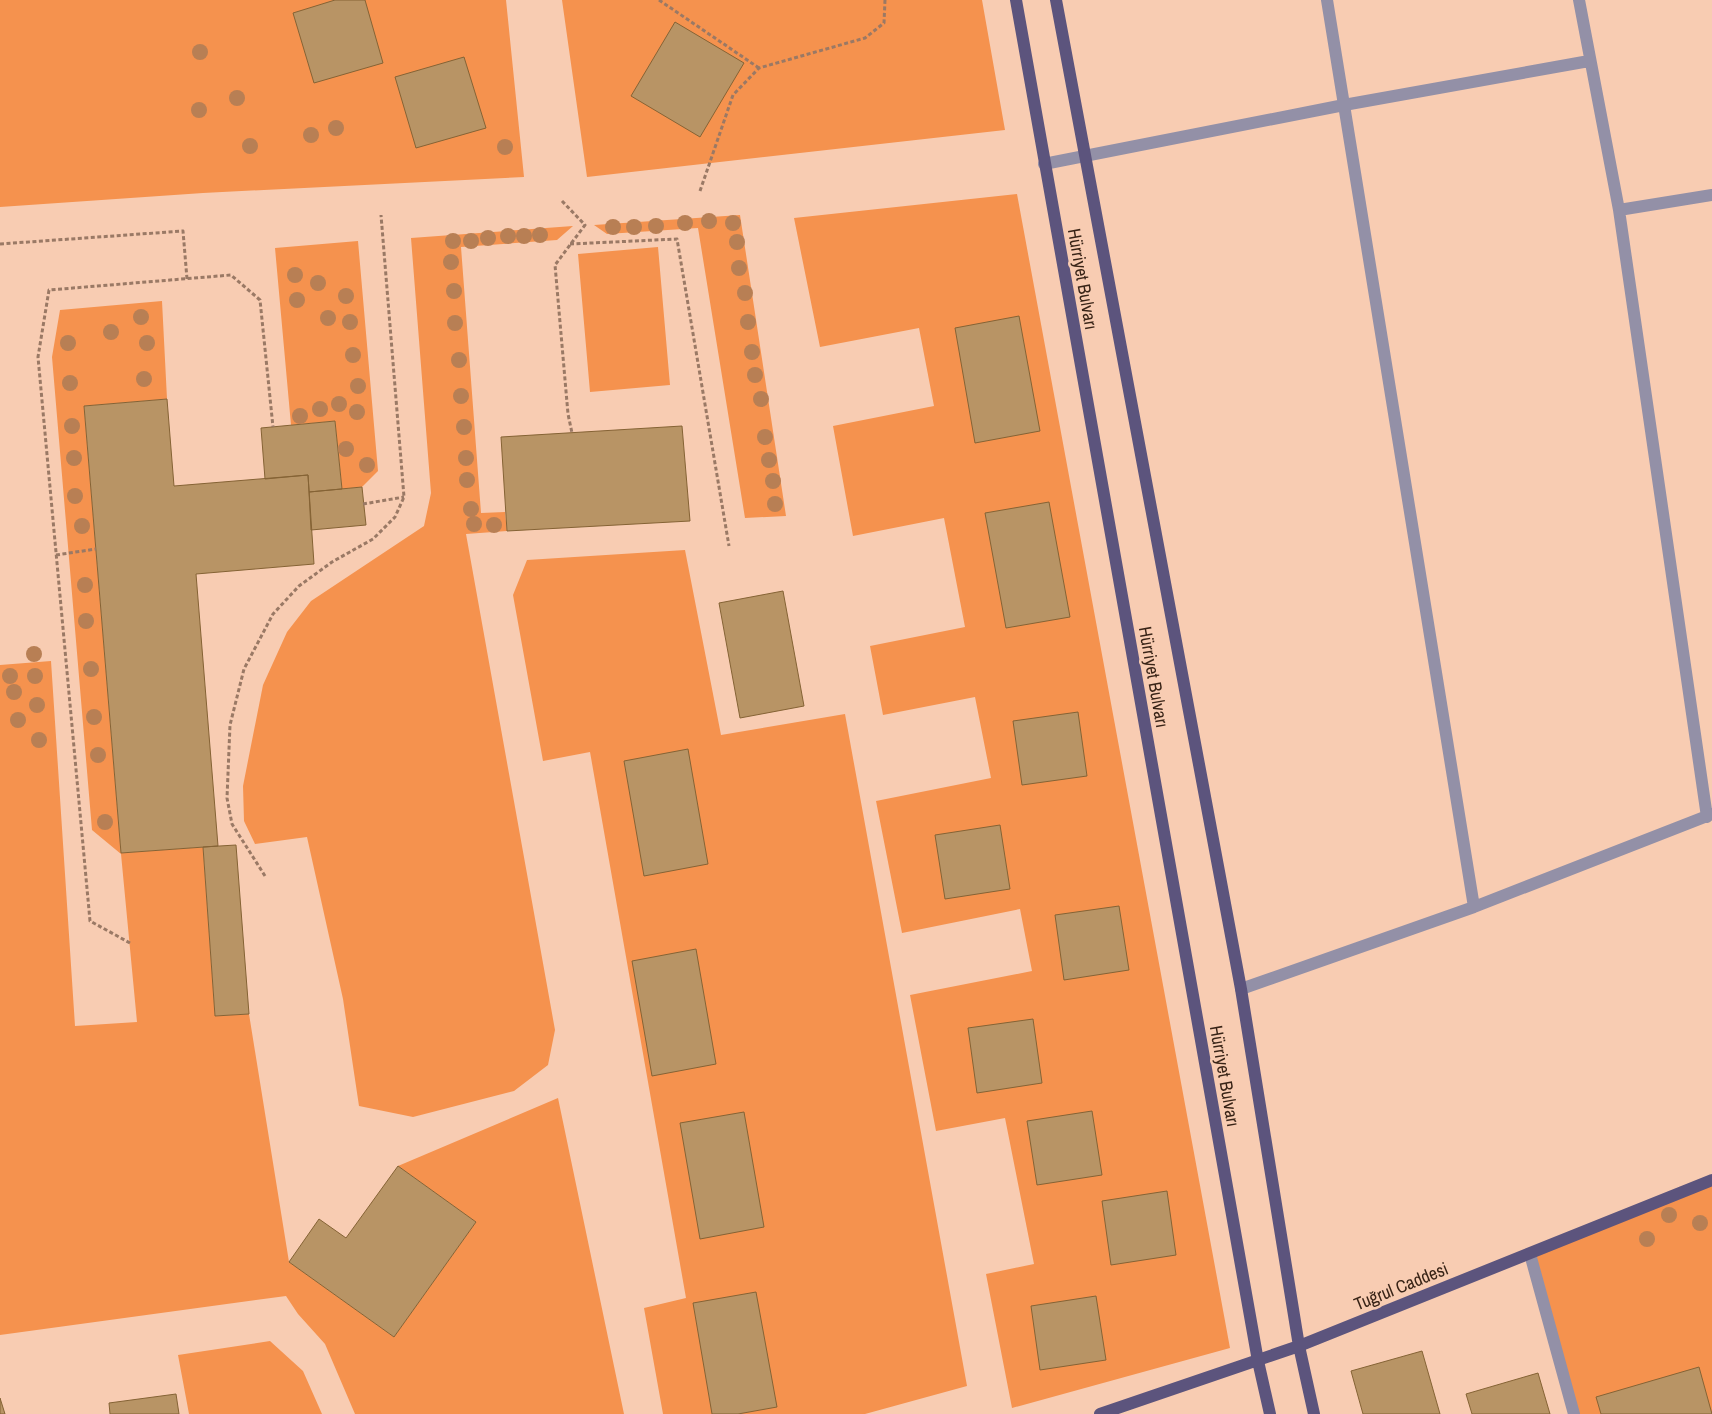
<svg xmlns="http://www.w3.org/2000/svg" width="1712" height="1414" viewBox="0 0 1712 1414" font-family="'Archivo Narrow',sans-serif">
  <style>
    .green { fill: #f5924e }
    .building { fill: #b89465; stroke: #856335 }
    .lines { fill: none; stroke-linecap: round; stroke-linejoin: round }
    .path { stroke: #9a7965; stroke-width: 3; stroke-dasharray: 4 2.5; stroke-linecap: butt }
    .minor { stroke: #9390a7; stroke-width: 12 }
    .major { stroke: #5c547d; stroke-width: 12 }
    .tree { fill: #b87f54 }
    .labels { text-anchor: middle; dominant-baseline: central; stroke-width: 5; stroke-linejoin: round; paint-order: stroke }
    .street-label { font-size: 18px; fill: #392417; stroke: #f8ccb2 }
  </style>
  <rect width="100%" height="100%" fill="#f8ccb2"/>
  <path class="green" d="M0,0H506L524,177L203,193L0,207Z
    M562,0H982L1005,130L587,177Z
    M1017,194L1230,1348L1012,1408L986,1274L1034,1264L1005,1118L936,1131L910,995L1032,971L1020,909L902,933L876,801L991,778L975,697L883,715L870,646L965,627L944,518L853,536L833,426L934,406L919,328L820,347L794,218Z
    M740,215L786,516L745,518L698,228L607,234L594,225Z
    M573,226L557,240L461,247L481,513L505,512L507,531L466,534L555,1030L548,1065L514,1091L413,1117L359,1106L343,999L307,837L255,844L244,821L243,786L263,685L287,632L311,601L424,526L431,493L411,238Z
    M358,241L378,471L362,487L342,489L335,421L291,425L275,248Z
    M658,247L670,385L590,392L578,254Z
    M162,301L167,399L84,406L121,853L203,847L215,1016L249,1014L289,1262L394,1337L476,1222L398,1166L558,1098L624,1414H355L325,1344L298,1314L286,1296L0,1335V665L51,661L75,1026L137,1022L121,854L92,830L52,357L60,310Z
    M685,550L721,735L845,714L967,1386L865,1414H663L644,1308L686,1298L590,752L543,761L513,595L527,560Z
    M1712,1180V1414H1574L1530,1254Z
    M270,1341L303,1371L322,1414H189L178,1355Z"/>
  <path class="building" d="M335,0H365L383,63L314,83L293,13Z
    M675,22L744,63L700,137L631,96Z
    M464,57L486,128L416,148L395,77Z
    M1019,316L1040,431L975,443L955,328Z
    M167,399L174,486L308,475L314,564L196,574L218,846L121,853L84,406Z
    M335,421L342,489L309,492L308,475L265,479L261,428Z
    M682,426L690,521L507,531L501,437Z
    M362,487L366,525L311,530L309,492Z
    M1049,502L1070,617L1006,628L985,513Z
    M783,591L804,706L740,718L719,603Z
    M1078,712L1087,776L1022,785L1013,721Z
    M688,749L708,864L644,876L624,761Z
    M1000,825L1010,889L945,899L935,835Z
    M236,845L249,1014L215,1016L203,847Z
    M1119,906L1129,970L1064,980L1055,915Z
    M696,949L716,1064L652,1076L632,961Z
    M1033,1019L1042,1083L977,1093L968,1028Z
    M1092,1111L1102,1175L1037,1185L1027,1121Z
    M744,1112L764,1227L700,1239L680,1123Z
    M398,1166L476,1222L394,1337L289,1262L319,1219L346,1238Z
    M1167,1191L1176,1255L1111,1265L1102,1201Z
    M756,1292L777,1407L738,1414H712L693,1303Z
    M1096,1296L1106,1360L1040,1370L1031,1306Z
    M1422,1351L1440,1414H1363L1351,1371Z
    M1699,1367L1712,1414H1601L1596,1397Z
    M1538,1373L1550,1414H1472L1466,1394Z
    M176,1394L179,1414H110L109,1403Z
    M0,1398L5,1414H0Z"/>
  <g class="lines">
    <path class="path" d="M659,0L759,68
      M700,191L733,95L759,68L865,38L884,23L885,0
      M562,201L585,225L555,265L568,414L572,433
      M0,244L183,231L187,279
      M570,244L677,239L729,546
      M363,504L404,497
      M56,555L96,549
      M265,876L232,824L227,798L230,725L244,669L273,614L299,586L332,562L373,539L395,517L404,497L381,215
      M130,943L90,921L38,357L49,290L231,275L260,300L273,427"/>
    <path class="minor" d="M1327,0L1474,907
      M1579,0L1619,210L1707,817
      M1044,164L1344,105L1589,61
      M1619,210L1712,195
      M1241,989L1474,907L1712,814
      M1530,1254L1574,1414"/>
    <path class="major" d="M1016,0L1258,1361L1270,1414
      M1056,0L1241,989L1299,1346L1314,1414
      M1100,1414L1299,1346L1712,1180"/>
  </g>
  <g class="tree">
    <circle cx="200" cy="52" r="8"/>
    <circle cx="237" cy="98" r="8"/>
    <circle cx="199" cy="110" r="8"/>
    <circle cx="336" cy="128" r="8"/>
    <circle cx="311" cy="135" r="8"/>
    <circle cx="250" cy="146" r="8"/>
    <circle cx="505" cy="147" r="8"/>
    <circle cx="709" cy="221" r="8"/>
    <circle cx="685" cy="223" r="8"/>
    <circle cx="733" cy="223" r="8"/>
    <circle cx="656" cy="226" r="8"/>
    <circle cx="613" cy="227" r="8"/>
    <circle cx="634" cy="227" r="8"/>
    <circle cx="540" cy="235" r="8"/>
    <circle cx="508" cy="236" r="8"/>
    <circle cx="524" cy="236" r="8"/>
    <circle cx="488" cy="238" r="8"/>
    <circle cx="453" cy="241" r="8"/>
    <circle cx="471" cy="241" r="8"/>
    <circle cx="737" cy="242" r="8"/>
    <circle cx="451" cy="262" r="8"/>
    <circle cx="739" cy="268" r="8"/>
    <circle cx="295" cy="275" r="8"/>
    <circle cx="318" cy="283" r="8"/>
    <circle cx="454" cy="291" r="8"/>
    <circle cx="745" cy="293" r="8"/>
    <circle cx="346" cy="296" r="8"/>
    <circle cx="297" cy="300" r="8"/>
    <circle cx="141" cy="317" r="8"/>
    <circle cx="328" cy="318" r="8"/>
    <circle cx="350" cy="322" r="8"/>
    <circle cx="748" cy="322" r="8"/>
    <circle cx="455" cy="323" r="8"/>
    <circle cx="111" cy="332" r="8"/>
    <circle cx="68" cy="343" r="8"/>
    <circle cx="147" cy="343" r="8"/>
    <circle cx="752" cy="352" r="8"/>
    <circle cx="353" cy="355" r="8"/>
    <circle cx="459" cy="360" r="8"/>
    <circle cx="755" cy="375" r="8"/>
    <circle cx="144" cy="379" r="8"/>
    <circle cx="70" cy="383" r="8"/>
    <circle cx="358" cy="386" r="8"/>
    <circle cx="461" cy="396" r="8"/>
    <circle cx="761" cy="399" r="8"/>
    <circle cx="339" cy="404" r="8"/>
    <circle cx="320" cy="409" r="8"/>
    <circle cx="357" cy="412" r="8"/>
    <circle cx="300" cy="416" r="8"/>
    <circle cx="72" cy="426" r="8"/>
    <circle cx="464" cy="427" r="8"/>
    <circle cx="765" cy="437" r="8"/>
    <circle cx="346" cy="449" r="8"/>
    <circle cx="74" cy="458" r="8"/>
    <circle cx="466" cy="458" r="8"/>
    <circle cx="769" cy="460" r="8"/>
    <circle cx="367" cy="465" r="8"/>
    <circle cx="467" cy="480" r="8"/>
    <circle cx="773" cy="481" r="8"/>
    <circle cx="75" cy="496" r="8"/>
    <circle cx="775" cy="504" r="8"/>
    <circle cx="471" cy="509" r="8"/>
    <circle cx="474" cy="524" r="8"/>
    <circle cx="494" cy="525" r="8"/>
    <circle cx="82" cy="526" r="8"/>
    <circle cx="85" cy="585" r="8"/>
    <circle cx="86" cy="621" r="8"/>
    <circle cx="34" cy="654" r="8"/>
    <circle cx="91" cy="669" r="8"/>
    <circle cx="10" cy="676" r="8"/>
    <circle cx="35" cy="676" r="8"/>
    <circle cx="14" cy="692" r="8"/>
    <circle cx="37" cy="705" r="8"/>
    <circle cx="94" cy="717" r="8"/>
    <circle cx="18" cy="720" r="8"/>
    <circle cx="39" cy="740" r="8"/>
    <circle cx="98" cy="755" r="8"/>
    <circle cx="105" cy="822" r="8"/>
    <circle cx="1669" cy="1215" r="8"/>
    <circle cx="1700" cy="1223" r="8"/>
    <circle cx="1647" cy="1239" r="8"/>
  </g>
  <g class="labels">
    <g class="street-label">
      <text transform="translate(1083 279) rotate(80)">Hürriyet Bulvarı</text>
      <text transform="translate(1154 677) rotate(80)">Hürriyet Bulvarı</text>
      <text transform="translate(1225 1076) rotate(80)">Hürriyet Bulvarı</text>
      <text transform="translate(1401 1286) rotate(-22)">Tuğrul Caddesi</text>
    </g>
  </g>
</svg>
